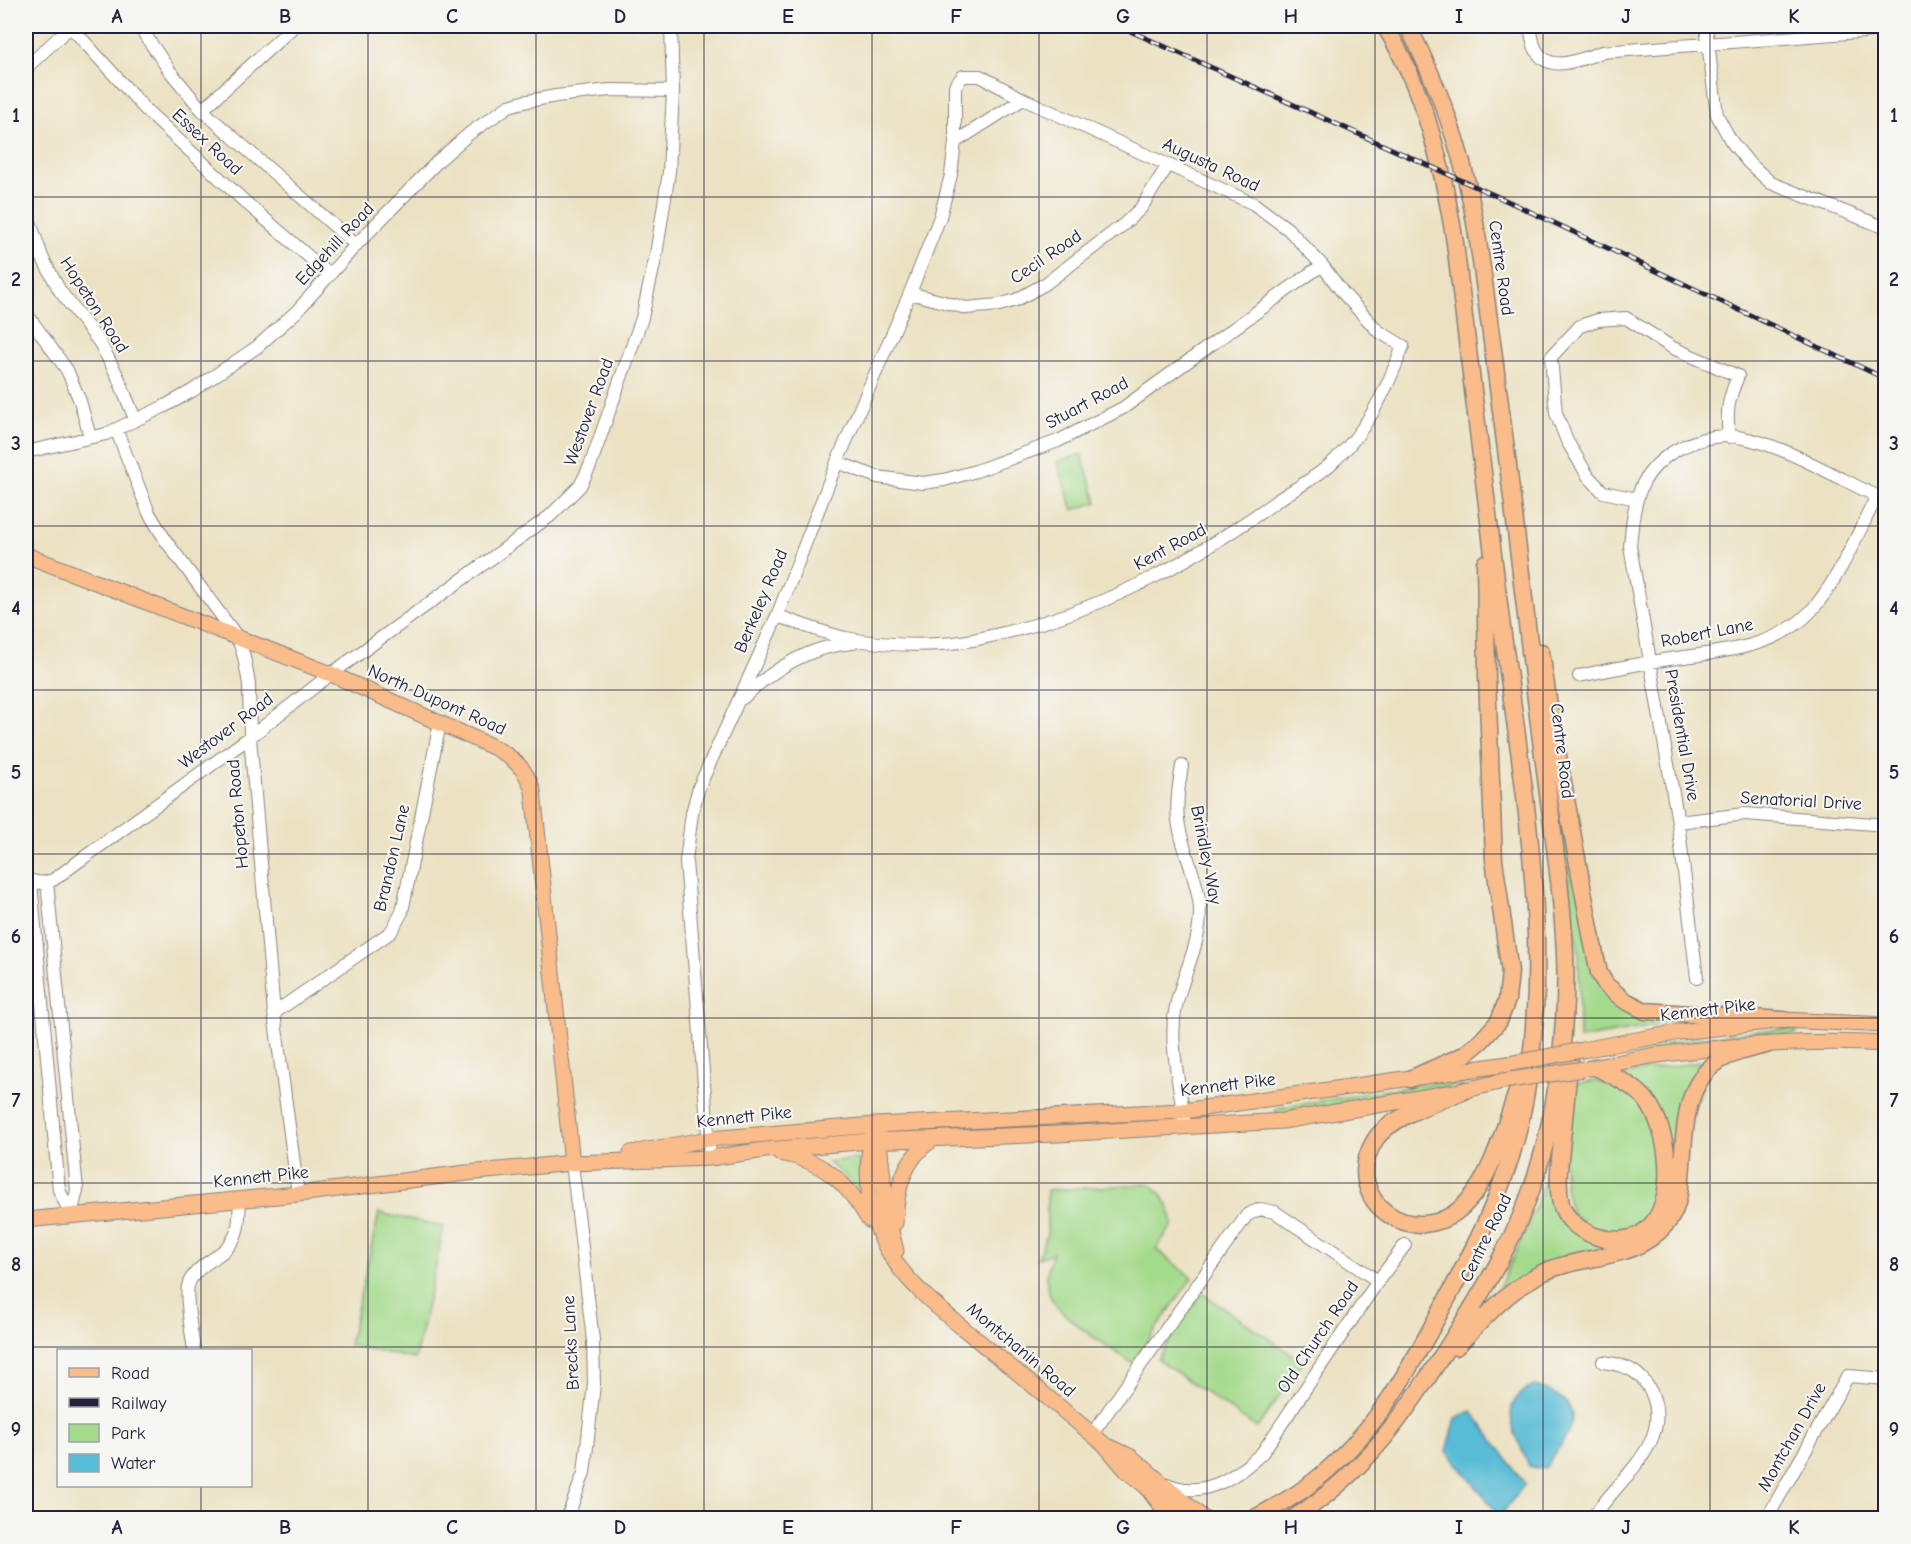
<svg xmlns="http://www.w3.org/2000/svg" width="1911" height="1544" viewBox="0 0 1911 1544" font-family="'Comic Neue',sans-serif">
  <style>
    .green { fill: #a4da8b; stroke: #637e63; stroke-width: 1.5 }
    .water { fill: #58bcd6; stroke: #3d6f88; stroke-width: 1.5 }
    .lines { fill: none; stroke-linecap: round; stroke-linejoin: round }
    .minor-casing { stroke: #87827f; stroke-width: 14 }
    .major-casing { stroke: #87827f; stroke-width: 17 }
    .highway-casing { stroke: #87827f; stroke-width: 19 }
    .minor { stroke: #fff; stroke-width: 12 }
    .major { stroke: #f9bc8a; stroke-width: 15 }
    .highway { stroke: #f9bc8a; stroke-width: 16 }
    .rail-casing { stroke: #22223b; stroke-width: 5 }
    .rail { stroke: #f6f6f2; stroke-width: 3; stroke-dasharray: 9; stroke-linecap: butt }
    .major-bridge-casing { stroke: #87827f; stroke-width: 17; stroke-linecap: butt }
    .major-bridge { stroke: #f9bc8a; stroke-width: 15 }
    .grid { fill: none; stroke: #22223b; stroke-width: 1.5; stroke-opacity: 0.55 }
    .labels { text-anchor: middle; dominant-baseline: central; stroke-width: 4.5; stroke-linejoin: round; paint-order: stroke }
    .street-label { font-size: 18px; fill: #22223b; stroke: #f6f6f2 }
    .neatline { fill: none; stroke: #22223b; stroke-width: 2 }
    .grid-label { font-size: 20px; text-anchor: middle; font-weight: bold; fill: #22223b }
  </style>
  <rect width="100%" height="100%" fill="#f6f6f2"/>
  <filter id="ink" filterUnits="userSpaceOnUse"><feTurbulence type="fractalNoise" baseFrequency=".0167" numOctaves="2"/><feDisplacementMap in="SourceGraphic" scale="12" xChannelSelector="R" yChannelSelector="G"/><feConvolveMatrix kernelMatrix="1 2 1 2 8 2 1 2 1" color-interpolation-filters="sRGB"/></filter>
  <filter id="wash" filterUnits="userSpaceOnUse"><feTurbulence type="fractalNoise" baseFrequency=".008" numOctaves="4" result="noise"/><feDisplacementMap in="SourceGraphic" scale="24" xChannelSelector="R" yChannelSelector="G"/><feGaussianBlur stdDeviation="1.35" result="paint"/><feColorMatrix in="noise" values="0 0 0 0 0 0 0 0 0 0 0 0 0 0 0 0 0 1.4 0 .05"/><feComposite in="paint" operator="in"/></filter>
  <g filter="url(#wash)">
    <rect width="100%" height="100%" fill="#ece2c3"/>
    <path class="green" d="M1081,454L1097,502L1073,510L1057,462Z
      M1552,760L1603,988L1681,1019L1677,1022L1579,1039V956Z
      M1792,1028L1797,1032L1795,1034L1720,1041L1586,1062L1583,1059L1586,1055L1717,1035Z
      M1712,1060L1675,1158L1623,1074Z
      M1503,1071L1507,1075L1505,1077L1278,1115L1275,1112L1278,1108Z
      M1595,1081C1607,1084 1621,1086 1631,1093C1656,1113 1666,1162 1660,1193C1658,1203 1651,1213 1646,1223C1624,1232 1617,1237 1594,1228C1584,1224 1573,1218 1570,1208C1557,1171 1569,1123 1575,1084Z
      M1555,1145V1200L1613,1245L1499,1299L1495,1296L1515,1254L1537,1203Z
      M858,1159L861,1160L860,1174L861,1191L843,1174L827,1162Z
      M1150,1184C1165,1195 1169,1205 1173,1224L1156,1249L1192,1278L1132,1363C1111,1348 1053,1315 1048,1290C1045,1276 1048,1265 1053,1253L1038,1258L1047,1234V1190Z
      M379,1213L444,1227L415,1359L349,1345Z
      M1202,1293L1303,1362L1257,1428L1157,1359Z"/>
    <path class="water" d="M1535,1386C1595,1404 1570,1432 1544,1469L1529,1466C1517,1436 1493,1402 1535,1386Z
      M1472,1411L1525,1484L1500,1516L1447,1451L1456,1418Z"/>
  </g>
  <g filter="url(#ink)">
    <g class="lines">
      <defs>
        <path id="minor" d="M70,26L147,111L243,200L330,275
          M139,26L169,70L202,110L356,245
          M1530,26C1531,32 1532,39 1534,45C1545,77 1581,59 1602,52L1886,30
          M1706,26L1717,115L1731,141L1748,162L1771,183L1886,228
          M26,68L71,26
          M202,110L294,26
          M955,142L1023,99
          M26,210L42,257L60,291L100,343L117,375L135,419
          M910,293L966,308L999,305L1016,300L1045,284L1123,225L1141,208L1168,165
          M26,313L67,370L80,401L90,437
          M116,429L149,513L166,541L238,638L244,657L249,684L250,737L274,1013L298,1194
          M26,452L106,434L163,407L192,391L257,347L297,311L356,245L439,160L470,133L509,106L523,102L556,96L610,90L673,91
          M837,462L877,477L923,483L944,480L976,471L1058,441L1123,408L1322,265
          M1637,499L1603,492L1588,476L1567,441L1556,413L1551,357L1580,326L1598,320L1626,318L1673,348L1738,376C1728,400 1726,411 1729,437
          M1579,676C1603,671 1627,666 1651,662C1704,652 1770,654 1810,612C1836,585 1859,531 1877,496
          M743,698C773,669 810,646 853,643
          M1182,766C1179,784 1176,802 1178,820C1182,851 1198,878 1200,909C1201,944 1183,973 1176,1006C1168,1044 1180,1083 1184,1120
          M1678,822L1745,814L1886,825
          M26,880L42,883L53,880L250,737L331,674L550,516L580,486L590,466L642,318L656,255L669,172L673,91L671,26
          M31,882L59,1190L71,1215
          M47,882L77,1190L71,1215
          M1697,978L1678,822L1630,546C1634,501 1638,469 1682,447C1695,441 1710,436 1726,436C1774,437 1840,481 1886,500
          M274,1013L391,932L402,912L440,723
          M710,1158L686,861L692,813L699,787L777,616L837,462L910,293L940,217L951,175L955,142V86L963,76H980L1023,99L1254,204L1288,229L1322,265L1343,293L1378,331L1403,346C1389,385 1368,429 1337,458C1321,475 1297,487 1278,500C1197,558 1113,605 1016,630C991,636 966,643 940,644C909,646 876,644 846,638C822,633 799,623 777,616
          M1378,1281L1405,1245
          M194,1350C192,1336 185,1297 188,1286C193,1265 223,1258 233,1240C240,1228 239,1213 240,1199
          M1092,1434L1247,1215L1260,1209L1275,1212L1378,1281L1262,1453C1236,1477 1203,1500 1167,1484
          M567,1518L584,1473L594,1384L593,1340L572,1163
          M1593,1518C1616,1480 1675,1443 1651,1392C1640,1370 1625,1365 1603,1362
          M1767,1518L1848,1376L1886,1379"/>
        <path id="major" d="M26,555L331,674L493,747C512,756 527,770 533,791L572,1163
          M1582,1050L1680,1032L1784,1020L1886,1025
          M1590,1068C1612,1065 1635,1058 1657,1055C1732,1045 1810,1039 1886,1044
          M873,1131C864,1172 867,1218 890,1254C912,1290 949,1316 981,1343C1022,1376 1063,1410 1104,1444L1127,1471L1185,1518
          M878,1133L887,1215L896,1251
          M631,1153L709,1139L874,1125L1183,1111L1508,1064
          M780,1153C825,1161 847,1183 869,1220
          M26,1220L298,1194L466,1173L572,1163L710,1158L765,1150L870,1141L1058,1134L1283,1121L1466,1090L1503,1081
          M895,1223C896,1190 903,1159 933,1139
          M1110,1447L1131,1457L1203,1518"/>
        <path id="highway" d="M1541,652L1551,718L1593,945L1599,973L1606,985L1624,1000L1645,1011L1784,1020
          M1570,1058C1567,1085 1565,1112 1562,1140C1560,1161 1556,1183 1561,1204C1570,1235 1620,1251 1645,1231C1679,1205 1670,1130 1646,1100C1634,1085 1612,1076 1596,1067
          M1410,1079L1464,1055L1481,1041L1499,1021L1507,1000L1510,972L1494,860L1487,676L1485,563
          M1466,1090C1441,1101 1390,1116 1375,1140C1337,1201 1418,1257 1468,1201C1492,1176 1506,1122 1518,1089
          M1456,1347C1481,1321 1505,1293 1538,1275C1580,1253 1634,1263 1666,1224C1678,1210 1679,1195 1681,1178C1685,1138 1681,1085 1719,1061C1733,1052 1750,1049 1766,1045
          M1150,1490L1171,1518
          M1255,1518C1273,1508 1292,1498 1308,1486C1371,1438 1404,1380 1440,1312C1471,1255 1501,1198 1517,1135C1559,968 1523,788 1501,620C1485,495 1471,369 1455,243C1443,167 1425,92 1385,26
          M1294,1518C1368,1470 1406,1413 1452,1340C1485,1288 1517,1236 1536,1176C1557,1110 1568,1024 1565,954C1562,890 1552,827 1544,763C1534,689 1526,614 1517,540C1510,476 1501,413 1493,349C1486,301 1481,253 1472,206C1460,143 1437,83 1408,26"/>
      </defs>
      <use href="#minor" class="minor-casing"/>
      <use href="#major" class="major-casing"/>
      <use href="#highway" class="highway-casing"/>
      <use href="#minor" class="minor"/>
      <use href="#major" class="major"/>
      <use href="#highway" class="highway"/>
      <defs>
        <path id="rail" d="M1119,26L1514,204L1886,379"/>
      </defs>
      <use href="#rail" class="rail-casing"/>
      <use href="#rail" class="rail"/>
      <defs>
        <path id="major-bridge" d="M1508,1064L1582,1050
          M1503,1081L1584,1069"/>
      </defs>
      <use href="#major-bridge" class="major-bridge-casing"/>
      <use href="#major-bridge" class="major-bridge"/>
    </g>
  </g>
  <path class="grid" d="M201,26V1350M368,26V1518M536,26V1518M704,26V1518M872,26V1518M1039,26V1518M1207,26V1518M1375,26V1518M1543,26V1518M1710,26V1518M26,197H1886M26,361H1886M26,526H1886M26,690H1886M26,854H1886M26,1018H1886M26,1183H1886M26,1347H1886M201,1486V1518"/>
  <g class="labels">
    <g class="street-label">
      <text transform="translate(207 142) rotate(43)">Essex Road</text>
      <text transform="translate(1211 165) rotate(25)">Augusta Road</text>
      <text transform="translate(335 244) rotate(-47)">Edgehill Road</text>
      <text transform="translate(1046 257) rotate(-34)">Cecil Road</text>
      <text transform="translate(1501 268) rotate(82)">Centre Road</text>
      <text transform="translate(94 305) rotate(57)">Hopeton Road</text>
      <text transform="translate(1087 403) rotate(-28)">Stuart Road</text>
      <text transform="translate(589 412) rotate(-70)">Westover Road</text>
      <text transform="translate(1170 547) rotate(-28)">Kent Road</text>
      <text transform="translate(761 601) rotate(-67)">Berkeley Road</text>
      <text transform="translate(1707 633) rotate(-11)">Robert Lane</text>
      <text transform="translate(437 700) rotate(24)">North Dupont Road</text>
      <text transform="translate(226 731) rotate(-37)">Westover Road</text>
      <text transform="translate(1682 735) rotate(80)">Presidential Drive</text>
      <text transform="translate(1562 751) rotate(83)">Centre Road</text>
      <text transform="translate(1801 801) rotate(3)">Senatorial Drive</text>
      <text transform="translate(238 814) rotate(-95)">Hopeton Road</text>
      <text transform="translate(1206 855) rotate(79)">Brindley Way</text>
      <text transform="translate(392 858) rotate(-77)">Brandon Lane</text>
      <text transform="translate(1708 1010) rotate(-7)">Kennett Pike</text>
      <text transform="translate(1228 1085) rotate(-7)">Kennett Pike</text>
      <text transform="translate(744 1117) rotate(-6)">Kennett Pike</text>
      <text transform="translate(261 1177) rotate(-6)">Kennett Pike</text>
      <text transform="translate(1486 1238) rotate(-64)">Centre Road</text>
      <text transform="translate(1318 1337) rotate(-56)">Old Church Road</text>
      <text transform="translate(571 1343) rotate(-93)">Brecks Lane</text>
      <text transform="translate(1021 1350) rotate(40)">Montchanin Road</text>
      <text transform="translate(1792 1437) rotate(-61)">Montchan Drive</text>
    </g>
  </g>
  <rect width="1911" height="1544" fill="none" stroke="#f6f6f2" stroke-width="66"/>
  <rect x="57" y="1349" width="195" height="138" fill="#f6f6f2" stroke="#a1a1a9" stroke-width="1.5"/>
  <rect x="69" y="1368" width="30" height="9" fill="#f9bc8a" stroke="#a1a1a9" stroke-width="1.5"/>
  <text x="111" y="1379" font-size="18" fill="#22223b">Road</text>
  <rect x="69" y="1398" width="30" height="9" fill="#22223b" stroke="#a1a1a9" stroke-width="1.5"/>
  <text x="111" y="1409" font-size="18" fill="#22223b">Railway</text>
  <rect x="69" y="1424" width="30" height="18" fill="#a4da8b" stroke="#a1a1a9" stroke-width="1.5"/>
  <text x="111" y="1439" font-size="18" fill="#22223b">Park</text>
  <rect x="69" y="1454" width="30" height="18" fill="#58bcd6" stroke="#a1a1a9" stroke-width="1.5"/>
  <text x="111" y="1469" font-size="18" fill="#22223b">Water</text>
  <rect x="33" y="33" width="1845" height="1478" class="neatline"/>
  <g class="grid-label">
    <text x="117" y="23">A</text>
    <text x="285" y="23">B</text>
    <text x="452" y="23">C</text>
    <text x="620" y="23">D</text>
    <text x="788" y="23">E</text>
    <text x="956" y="23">F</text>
    <text x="1123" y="23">G</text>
    <text x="1291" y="23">H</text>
    <text x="1459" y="23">I</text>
    <text x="1626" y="23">J</text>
    <text x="1794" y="23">K</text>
    <text x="16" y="122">1</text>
    <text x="1894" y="122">1</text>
    <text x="16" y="286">2</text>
    <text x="1894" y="286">2</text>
    <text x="16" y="450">3</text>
    <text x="1894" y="450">3</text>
    <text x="16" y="615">4</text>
    <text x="1894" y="615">4</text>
    <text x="16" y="779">5</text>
    <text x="1894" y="779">5</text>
    <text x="16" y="943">6</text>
    <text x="1894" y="943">6</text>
    <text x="16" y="1107">7</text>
    <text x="1894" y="1107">7</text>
    <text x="16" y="1271">8</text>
    <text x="1894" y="1271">8</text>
    <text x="16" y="1436">9</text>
    <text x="1894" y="1436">9</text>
    <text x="117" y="1534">A</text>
    <text x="285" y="1534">B</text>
    <text x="452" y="1534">C</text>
    <text x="620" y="1534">D</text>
    <text x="788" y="1534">E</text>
    <text x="956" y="1534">F</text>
    <text x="1123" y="1534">G</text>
    <text x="1291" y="1534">H</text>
    <text x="1459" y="1534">I</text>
    <text x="1626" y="1534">J</text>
    <text x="1794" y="1534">K</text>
  </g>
</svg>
